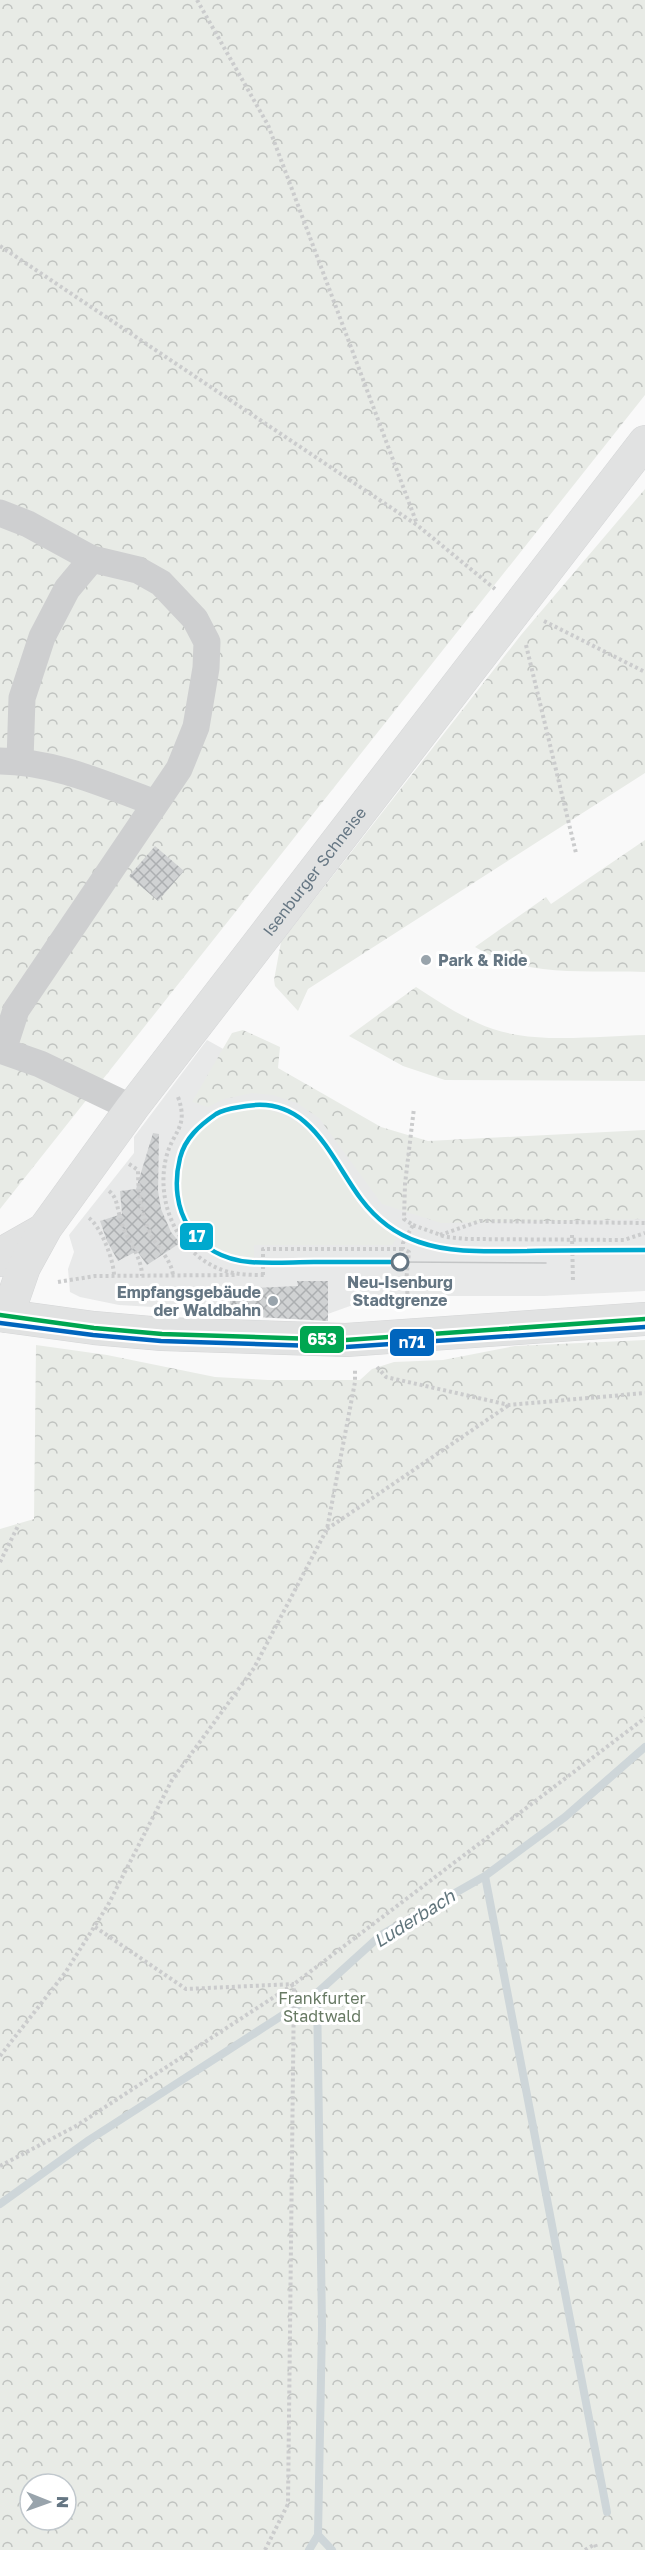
<svg xmlns="http://www.w3.org/2000/svg" width="645" height="2550" viewBox="0 0 645 2550" font-family="'Golos Text',sans-serif">
  <style>
    .built { fill: #e8e9e9 }
    .green { fill: #e8ebe6 }
    .forest { fill: url(#forest-crowns); fill-rule: evenodd }
    .lines { fill: none; stroke-linecap: round; stroke-linejoin: round }
    .stream { stroke: #ced6d9; stroke-width: 8 }
    .building { fill: url(#building-cross-hatch) }
    .major-casing { stroke: #d5d6d7; stroke-width: 34 }
    .path { stroke: #cbcccd; stroke-width: 4; stroke-dasharray: 3 3; stroke-linecap: butt }
    .minor { stroke: #cecfd0; stroke-width: 27 }
    .major { stroke: #e1e2e2; stroke-width: 33 }
    .tram { stroke: #c3c5c6; stroke-width: 1.5 }
    .bus-1-casing { stroke: #fff; stroke-width: 9 }
    .bus-2-casing { stroke: #fff; stroke-width: 9 }
    .bus-1 { stroke: #00a651; stroke-width: 4.5 }
    .bus-2 { stroke: #0065bd; stroke-width: 4.5 }
    .tram-1-casing { stroke: #fff; stroke-width: 9 }
    .tram-1 { stroke: #00a9ce; stroke-width: 4.5 }
    .poi-dot { fill: #99a4ac; stroke: #fff; stroke-width: 2 }
    .stop-dot { fill: #fff; stroke: #657683; stroke-width: 3 }
    .labels { text-anchor: middle; dominant-baseline: central; stroke-width: 6; stroke-linejoin: round; paint-order: stroke }
    .street-label { font-size: 16px; fill: #657683; stroke: #fff }
    .poi-label { font-size: 16px; font-weight: bold; fill: #657683; stroke: #fff; text-anchor: start }
    .stop-label { font-size: 16px; font-weight: bold; fill: #657683; stroke: #fff }
    .park-label { font-size: 16px; fill: #687a64; stroke: #fff }
    .water-label { font-size: 18px; font-style: italic; fill: #60757c; stroke: #fff }
    .line-badge { stroke: #fff; stroke-width: 2 }
    .badge-label { font-size: 16px; text-anchor: middle; font-weight: bold; fill: #fff }
  </style>
  <defs>
    <pattern id="forest-crowns" width="20" height="18" patternUnits="userSpaceOnUse" patternTransform="scale(1.5)"><rect width="20" height="18" fill="#e8ebe6"/><path d="M2 6a3 3 0 1 1 6 0M12 15a3 3 0 1 1 6 0" fill="none" stroke="#c0c3c0"/></pattern>
    <pattern id="building-cross-hatch" width="8" height="8" patternUnits="userSpaceOnUse" patternTransform="scale(1.5)"><rect width="8" height="8" fill="#d0d2d3"/><path d="M0 0l8 8M0 8l8-8" fill="none" stroke="#acafb1"/></pattern>
  </defs>
  <rect width="100%" height="100%" fill="#f9f9f9"/>
  <path class="built" d="M207,1040L349,1118L645,1215V1291L544,1296H419L386,1299L350,1306L325,1315L256,1317V1313L119,1305L80,1297L70,1292L68,1269L74,1252L69,1235L134,1153V1137Z"/>
  <path class="green" d="M246,1107C318,1111 326,1161 364,1211L372,1220L397,1238L392,1245H254V1258C175,1254 153,1155 220,1115C228,1111 238,1109 246,1107Z"/>
  <path class="forest" d="M0,0H645V395L0,1209Z
    M645,489V773L308,989L298,1011L275,986L274,980L281,942L521,635Z
    M645,840V972C587,970 525,978 475,947L546,897L551,904Z
    M416,987C441,1003 464,1019 493,1029C537,1044 598,1036 645,1035V1081L445,1080L403,1066L349,1036Z
    M243,1030L280,1047L278,1068L381,1127L428,1141L645,1130V1219L441,1223L382,1204L319,1118L297,1103L273,1095L252,1093L224,1099L208,1107L192,1102L232,1033Z
    M645,1340V2550H0V1529L34,1519L36,1345L107,1355L215,1377L268,1380H360L372,1369L394,1362L443,1360L515,1346ZM30,2484H66V2520H30Z"/>
  <g class="lines">
    <path class="stream" d="M485,1876L607,2512
      M0,2204L89,2140L317,1993L381,1935L485,1876L565,1817L645,1747
      M318,2535L332,2550
      M309,2550L318,2535L322,2326L317,1993"/>
  </g>
  <path class="building" d="M155,846L184,871L158,901L129,876Z
    M153,1133L159,1134L158,1191L161,1209L171,1232L180,1243L147,1265L137,1251L118,1261L107,1241L100,1221L122,1214L120,1191L136,1189Z
    M297,1281H328V1321L256,1317V1313H230V1289L298,1286Z"/>
  <g class="lines">
    <defs>
      <g id="major">
        <path d="M0,1260L10,1249L40,1232"/>
        <path d="M0,1315L94,1328L162,1334L346,1340L645,1319"/>
        <path id="s1" d="M7,1316L24,1267L46,1227L132,1108L645,442"/>
      </g>
    </defs>
    <use href="#major" class="major-casing"/>
    <path class="path" d="M197,0L268,125L417,524
      M0,246L417,525L495,589
      M544,621L645,672
      M526,645L576,853
      M178,1097C189,1128 173,1130 166,1158C155,1205 180,1259 229,1272C240,1275 254,1275 266,1275
      M129,1164L138,1170C138,1193 141,1215 151,1235C158,1249 172,1260 173,1276
      M109,1191C117,1197 117,1207 120,1217C124,1237 142,1255 142,1276
      M89,1218C101,1227 114,1260 114,1276
      M413,1225L446,1237L468,1239L624,1240L645,1233
      M440,1235L480,1221L645,1223
      M572,1235L573,1282
      M263,1275V1249H403
      M58,1282L95,1276L236,1275
      M409,1306L406,1282L409,1252L403,1249V1243L413,1225L404,1219L405,1184L414,1108
      M377,1367L386,1377L509,1405L645,1393
      M327,1529L509,1405
      M0,1562L19,1524
      M95,1927L186,1989L294,1984
      M0,2056L65,1973L108,1905L172,1780L254,1668L327,1529L355,1382V1369
      M0,2166L76,2126L294,1984L645,1718
      M265,2550L288,2504L294,1985
      M585,2550L595,2544L597,2550"/>
    <path class="minor" d="M0,513L28,524L92,559
      M0,761C53,761 106,785 155,803
      M0,1050L40,1064L132,1108
      M3,1050L16,1010L179,769L196,727L206,668L207,642L195,619L161,583L138,570L92,559L67,589L42,637L22,698L20,761"/>
    <use href="#major" class="major"/>
    <path class="tram" d="M400,1262L546,1263"/>
    <defs>
      <path id="bus-1" d="M0,1315L94,1328L162,1334L346,1340L645,1319"/>
      <path id="bus-2" d="M0,1323L93,1335L161,1341L346,1347L645,1327"/>
    </defs>
    <use href="#bus-1" class="bus-1-casing"/>
    <use href="#bus-2" class="bus-2-casing"/>
    <use href="#bus-1" class="bus-1"/>
    <use href="#bus-2" class="bus-2"/>
    <defs>
      <path id="tram-1" d="M400,1262C371,1262 342,1262 314,1262C293,1262 271,1264 250,1262C194,1257 167,1210 180,1158C185,1138 200,1125 216,1114C226,1108 236,1108 246,1106C310,1095 331,1159 361,1199C376,1219 395,1234 419,1242C453,1254 491,1251 527,1251C566,1250 606,1250 645,1250"/>
    </defs>
    <use href="#tram-1" class="tram-1-casing"/>
    <use href="#tram-1" class="tram-1"/>
  </g>
  <g class="poi-dot">
    <circle cx="426" cy="960" r="6"/>
    <circle cx="273" cy="1301" r="6"/>
  </g>
  <circle class="stop-dot" cx="400" cy="1262" r="8"/>
  <g class="labels">
    <g class="street-label">
      <text stroke="none"><textPath href="#s1" startOffset="543">Isenburger Schneise</textPath></text>
    </g>
    <g class="poi-label">
      <text x="438" y="960">Park &amp; Ride</text>
      <text x="261" y="1292" text-anchor="end">Empfangsgebäude<tspan x="261" dy="18">der Waldbahn</tspan></text>
    </g>
    <g class="stop-label">
      <text x="400" y="1282">Neu-Isenburg<tspan x="400" dy="18">Stadtgrenze</tspan></text>
    </g>
    <g class="park-label">
      <text x="322" y="1998">Frankfurter<tspan x="322" dy="18">Stadtwald</tspan></text>
    </g>
    <g class="water-label">
      <text transform="translate(414 1918) rotate(-32)">Luderbach</text>
    </g>
  </g>
  <g class="line-badge">
    <rect x="179" y="1222" width="35" height="29" rx="6" fill="#00a9ce"/>
    <rect x="299" y="1325" width="46" height="29" rx="6" fill="#00a651"/>
    <rect x="389" y="1328" width="46" height="29" rx="6" fill="#0065bd"/>
  </g>
  <g class="badge-label">
    <text x="197" y="1242">17</text>
    <text x="322" y="1345">653</text>
    <text x="412" y="1348">n71</text>
  </g>
  <g transform="translate(48 2502) rotate(91)"><circle r="28" fill="#ffffff" stroke="#c1c8cd" stroke-width="1.5"/>
  <path d="M0-4.5L10 22L0 15L-10 22Z" fill="#99a4ac"/>
  <text y="-9" font-size="16" font-weight="bold" text-anchor="middle" fill="#657683">N</text>
  </g>
</svg>
